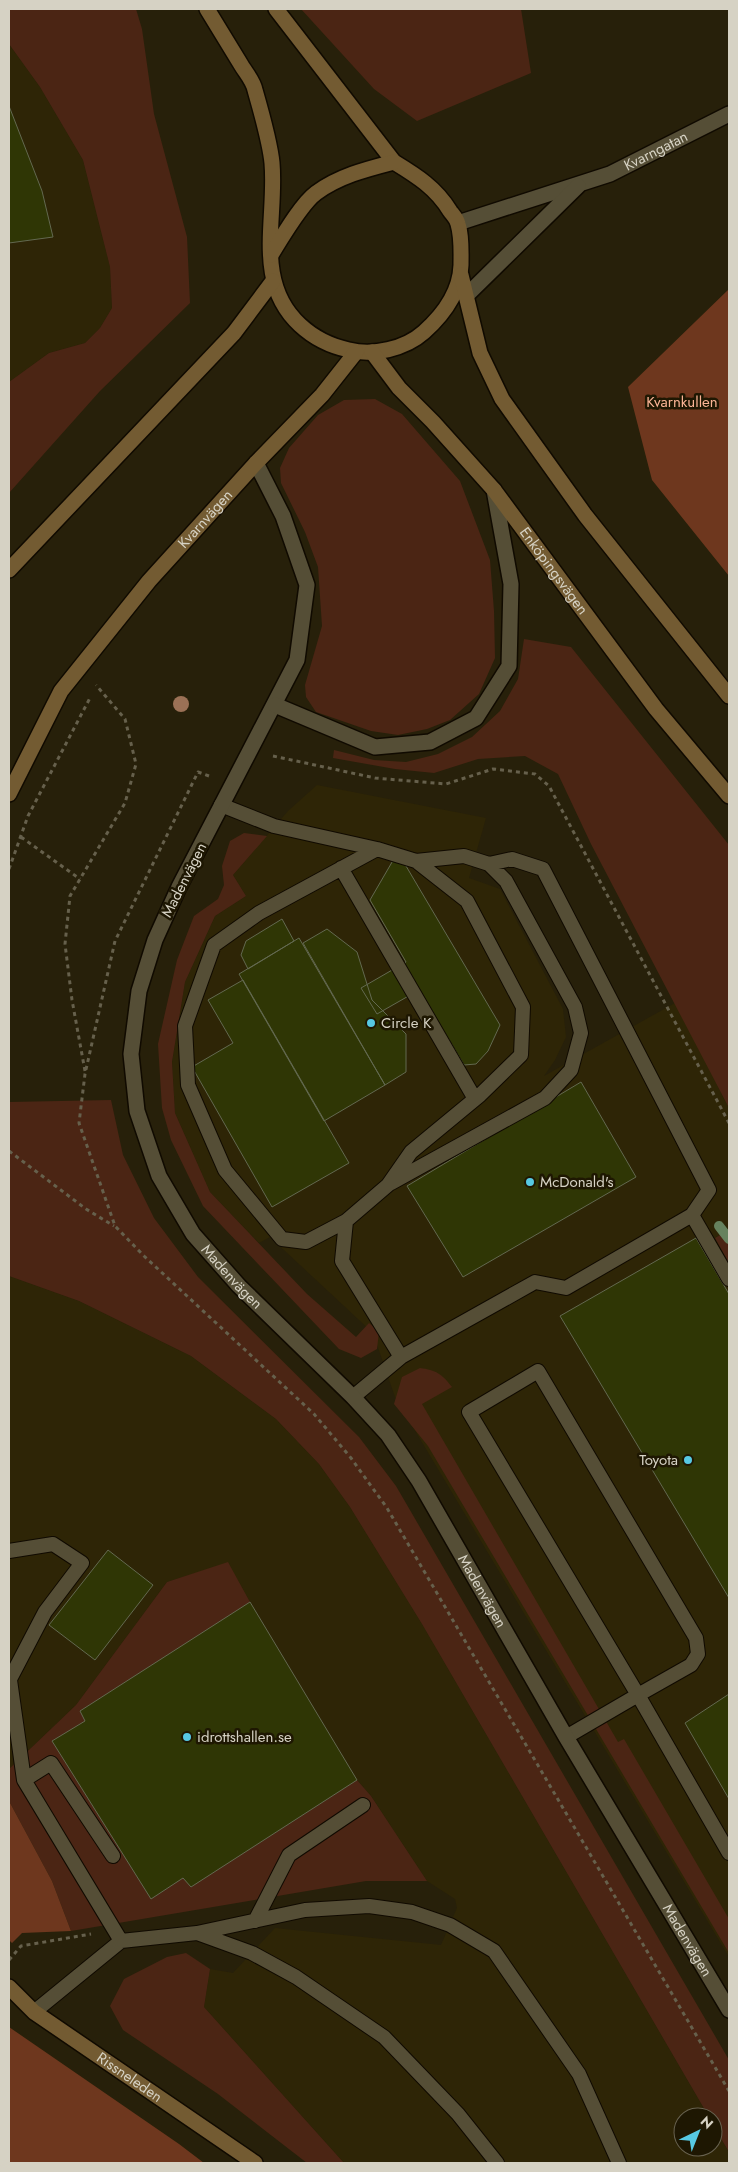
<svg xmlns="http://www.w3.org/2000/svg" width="738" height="2172" viewBox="0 0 738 2172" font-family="Jost,sans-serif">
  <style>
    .built { fill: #2e2506 }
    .green { fill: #4b2514 }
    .forest { fill: #6e371e }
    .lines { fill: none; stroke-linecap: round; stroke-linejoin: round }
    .stream { stroke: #66825e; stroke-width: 10 }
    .building { fill: #2f3605; stroke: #636950 }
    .lane-casing { stroke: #100a00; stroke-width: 16 }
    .street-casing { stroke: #100a00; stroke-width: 18 }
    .secondary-casing { stroke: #100a00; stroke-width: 18 }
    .path { stroke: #66604c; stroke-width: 3; stroke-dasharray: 4 4; stroke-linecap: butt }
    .lane { stroke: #554e36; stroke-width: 14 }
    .street { stroke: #554e36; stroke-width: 15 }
    .secondary { stroke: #735b32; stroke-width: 15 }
    .tree { fill: #9b7156 }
    .poi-dot { fill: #57c9e3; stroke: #1e1702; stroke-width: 2 }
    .labels { text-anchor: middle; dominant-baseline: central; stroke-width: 5; stroke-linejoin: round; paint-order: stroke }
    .street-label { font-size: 15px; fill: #d6d2c4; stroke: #1e1702 }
    .park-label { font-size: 15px; fill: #fab495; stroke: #1e1702 }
    .poi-label { font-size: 15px; fill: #d6d2c4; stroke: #1e1702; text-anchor: start }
  </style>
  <rect width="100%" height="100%" fill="#27200a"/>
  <path class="built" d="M9,44L40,87L83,160L110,267L112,308L100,328L85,343L49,353L9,382Z
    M317,785L486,818L469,878L500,889L563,1009L566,1037L555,1060L544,1076L675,1003L729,1108V1230L715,1238L729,1263V1957L395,1397L373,1333L270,1237L259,1243L210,1192L175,1113L172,1062L185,982L215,916L246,896L233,875L288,811Z
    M9,1276L79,1301L191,1356L276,1419L319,1464L350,1507L422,1624L709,2117H683V2147H713V2125L729,2152V2163H344L204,2007L210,1969L233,1973L275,1928L441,1945L457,1908L455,1899L427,1881L371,1796L357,1780L250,1602L228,1563L167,1582L76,1705L9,1769Z"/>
  <path class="green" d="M9,9H136L142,29L154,114L187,237L190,303L100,391L9,493V382L49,353L85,343L100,328L112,308L110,267L83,160L40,87L9,44Z
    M301,9H521L531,73L417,121L374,89Z
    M375,399L402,414L460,481L490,560L494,611L495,658L479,694L450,720L427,729L398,735L371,731L316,712L306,697L305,685L322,626L318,567L305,532L281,483L280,468L289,448L318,415L344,400Z
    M524,639L571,647L729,845V1108L591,844L558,774L525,756L478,759L434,773L395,769L333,758L334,750L374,760L406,762L438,754L472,737L500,711L518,679Z
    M244,833L267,836L233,875L246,896L215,916L185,982L172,1062L175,1113L210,1192L307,1294L356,1337L369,1323L379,1332L377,1349L361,1358L339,1349L203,1206L171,1140L162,1108L158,1044L177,960L194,916L218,899L224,885L222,866L230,841Z
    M111,1100L123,1155L154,1218L198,1277L359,1437L396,1486L729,2060V2152L713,2125V2117H709L422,1624L350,1507L319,1464L276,1419L191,1356L79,1301L9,1276V1102Z
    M729,1230V1263L715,1238Z
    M420,1368C436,1370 442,1374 452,1387L422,1404L618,1742L624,1739L729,1919V1953L428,1446L394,1404L402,1377Z
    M228,1562L250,1602L357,1780L371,1796L427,1881H366L71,1931L52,1881L9,1801V1769L76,1705L167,1582Z
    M186,1953L210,1969L204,2007L344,2163H307L218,2094L123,2030L110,2006L124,1979L167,1957Z"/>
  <path class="forest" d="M729,289V576L652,480L628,387Z
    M9,1801L52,1881L71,1931L22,1933L12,1943L9,1940Z
    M9,2027L179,2144L204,2163H9Z"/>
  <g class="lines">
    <path class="stream" d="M719,1226L729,1239"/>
  </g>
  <path class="building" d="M9,106L42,191L53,237L9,243Z
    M395,857L406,866L500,1025L488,1051L476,1064L464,1065L419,990L377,1014L361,988L406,962L370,900Z
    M282,919L294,941L248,969L241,955L246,941Z
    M327,929L357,952L372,1000L406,1034V1072L385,1085L303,943Z
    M299,938L385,1085L324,1121L239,974Z
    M243,980L349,1163L272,1207L192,1067L233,1043L208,1000Z
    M581,1082L636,1177L463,1277L407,1186Z
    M696,1238L729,1294V1598L560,1316Z
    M108,1550L153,1585L95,1660L49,1625Z
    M250,1602L357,1780L191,1887L183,1878L151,1899L52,1741L85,1721L80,1711Z
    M729,1694V1799L685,1723Z"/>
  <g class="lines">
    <defs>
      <path id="lane" d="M221,805L274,826L377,849L416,861L467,901L523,1007L521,1055L480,1095L411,1152L388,1185L346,1221L342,1261L401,1357L353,1397
        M416,861L464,856L489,864L512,859L543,869L709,1190L692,1215
        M341,868L475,1099
        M391,1183L545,1098L571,1070L581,1033L575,1007L506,881L489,864
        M346,1221L306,1242L282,1239L225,1170L188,1085L185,1026L214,945L259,913L377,849
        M401,1357L535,1282L566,1288L692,1215L729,1279
        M538,1371L696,1638L698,1654L691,1665L638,1695L469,1412Z
        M9,1551L53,1544L82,1563L45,1612L10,1679
        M9,1673L24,1780L121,1941L34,2012
        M566,1737L638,1695L729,1853
        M24,1780L51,1763L113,1856
        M255,1921L289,1855L363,1805
        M197,1933L252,1953L296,1977L384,2037L458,2114L497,2163
        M121,1941L197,1933L305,1910L369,1906L412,1912L450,1925L494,1951L579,2074L619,2163"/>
      <g id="street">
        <path id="s1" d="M458,223L610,174L729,114"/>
        <path d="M466,296L578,186"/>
        <path id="s2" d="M256,463L283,516L307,585L297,660L179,887L155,940L139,991L131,1054L137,1111L159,1176L193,1234L239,1286L353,1397L388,1435L419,1481L566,1737L729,2010"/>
        <path d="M275,705L375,747L430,742L476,718L509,666L511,584L494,490"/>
      </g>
      <g id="secondary">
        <path d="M207,9C218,27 229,45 240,63C245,72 253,80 255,90C261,111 270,142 272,163C277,218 253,282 300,325C314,338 330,346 349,350C373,356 405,349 424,332C443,315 460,293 461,265C461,252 462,237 458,224C457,219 453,215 450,211C436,188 417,176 394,162L276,9"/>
        <path d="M271,255C281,239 301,204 316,193C339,176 367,169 394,162"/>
        <path d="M461,275L480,353L502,399L585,515L729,696"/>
        <path id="s3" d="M372,352L399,388L433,422L494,490L656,709L729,796"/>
        <path d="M9,570L234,333L273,281"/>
        <path id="s4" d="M9,794L61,691L149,581L256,463L322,395L356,352"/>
        <path id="s5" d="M9,1987L34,2012L255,2163"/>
      </g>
    </defs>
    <use href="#lane" class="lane-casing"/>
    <use href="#street" class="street-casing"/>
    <use href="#secondary" class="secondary-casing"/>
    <path class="path" d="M273,756L375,778L446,784L493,769L535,774L549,786L729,1123
      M209,776L198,772L115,941L85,1074L79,1123L115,1226L144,1256L314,1414L351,1458L387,1508L729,2091
      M21,837L80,879
      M9,869L28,816L91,696
      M85,1071L72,1000L65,944L70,896L125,803L136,764L125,719L96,685
      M9,1151L86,1209L114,1226
      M9,1960L21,1946L91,1934"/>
    <use href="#lane" class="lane"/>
    <use href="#street" class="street"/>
    <use href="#secondary" class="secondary"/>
  </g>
  <circle class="tree" cx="181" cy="704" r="8"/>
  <g class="poi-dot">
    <circle cx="371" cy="1023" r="5"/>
    <circle cx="530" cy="1182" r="5"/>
    <circle cx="688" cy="1460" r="5"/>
    <circle cx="187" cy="1737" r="5"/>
  </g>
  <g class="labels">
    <g class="street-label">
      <text stroke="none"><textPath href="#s1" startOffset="211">Kvarngatan</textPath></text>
      <text stroke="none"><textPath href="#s4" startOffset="340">Kvarnvägen</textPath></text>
      <text stroke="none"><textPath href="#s3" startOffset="285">Enköpingsvägen</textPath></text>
      <text transform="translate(184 880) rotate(-63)">Madenvägen</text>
      <text stroke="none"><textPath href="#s2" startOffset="890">Madenvägen</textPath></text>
      <text stroke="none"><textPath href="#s2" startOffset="1295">Madenvägen</textPath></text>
      <text stroke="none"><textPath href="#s2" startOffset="1700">Madenvägen</textPath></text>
      <text stroke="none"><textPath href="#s5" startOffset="151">Rissneleden</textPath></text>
    </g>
    <g class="park-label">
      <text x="682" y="402">Kvarnkullen</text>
    </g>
    <g class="poi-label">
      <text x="381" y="1023">Circle K</text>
      <text x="540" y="1182">McDonald's</text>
      <text x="678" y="1460" text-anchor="end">Toyota</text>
      <text x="197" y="1737">idrottshallen.se</text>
    </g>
  </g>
  <rect width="738" height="2172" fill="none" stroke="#d6d2c4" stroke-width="20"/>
  <g transform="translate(698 2132) rotate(43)"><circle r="24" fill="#1e1702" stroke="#686250"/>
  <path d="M0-4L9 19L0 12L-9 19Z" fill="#57c9e3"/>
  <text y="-8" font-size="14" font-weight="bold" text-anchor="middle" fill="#d6d2c4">N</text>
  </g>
</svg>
